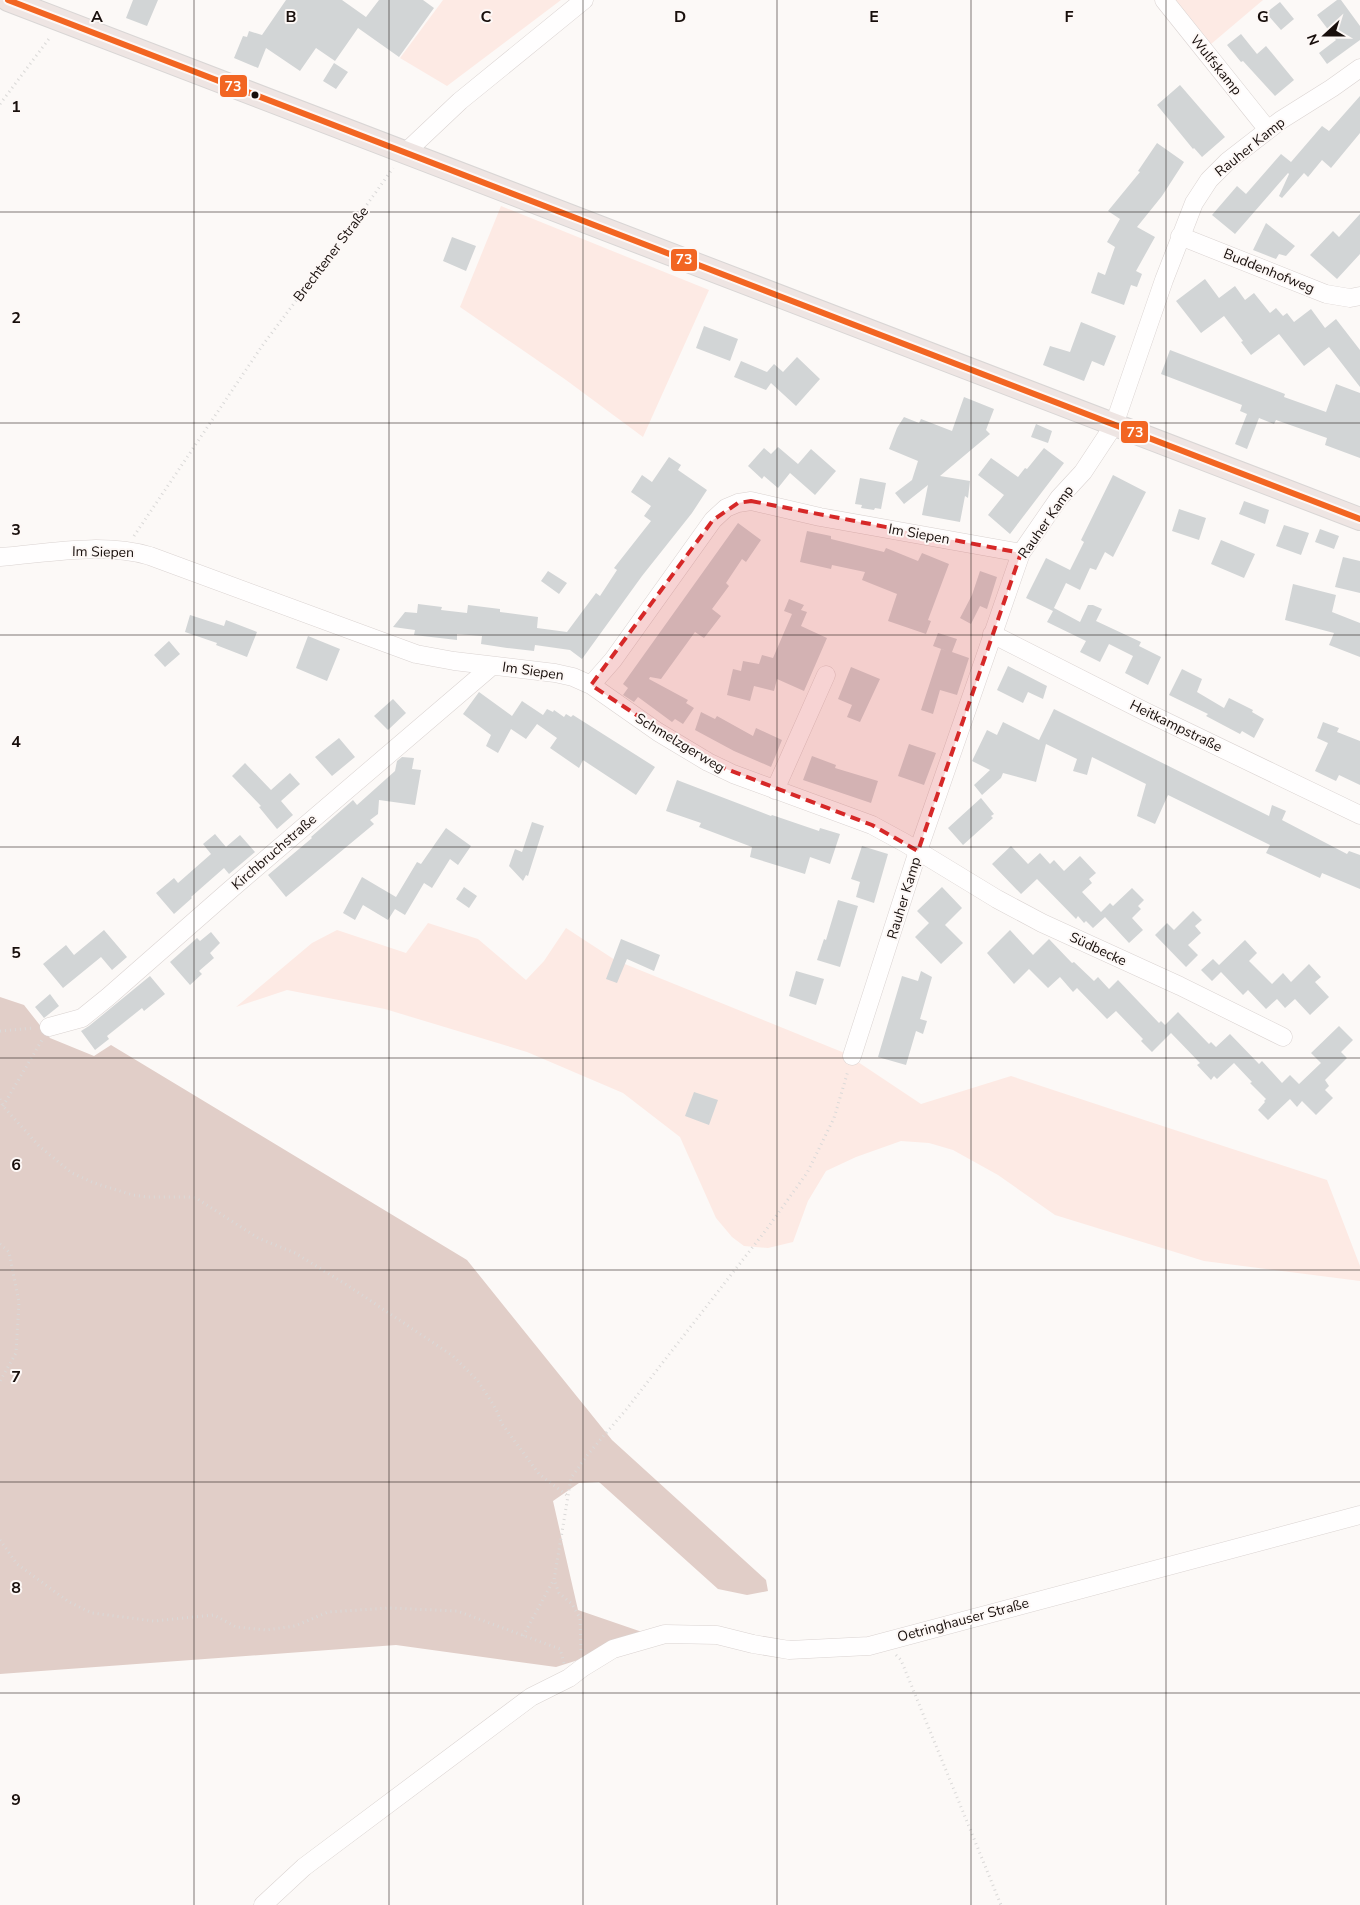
<svg xmlns="http://www.w3.org/2000/svg" width="1360" height="1905" viewBox="0 0 1360 1905" font-family="'Nunito Sans',sans-serif">
  <style>
    .green { fill: #fdeae4 }
    .forest { fill: #e1cec8 }
    .building { fill: #d2d5d6 }
    .lines { fill: none; stroke-linecap: round; stroke-linejoin: round }
    .minor-casing { stroke: #dad3d1; stroke-width: 19 }
    .major-casing { stroke: #d9d6d5; stroke-width: 24 }
    .path { stroke: #dad9d8; stroke-width: 3; stroke-dasharray: 1 4; stroke-linecap: butt }
    .minor { stroke: #fffefe; stroke-width: 18 }
    .major { stroke: #eee5e3; stroke-width: 22 }
    .bus-1-casing { stroke: #fdf8f6; stroke-width: 10 }
    .bus-1 { stroke: #f26522; stroke-width: 6 }
    .marked { fill: #d62828; fill-opacity: 0.2; stroke: #d62828; stroke-width: 4; stroke-dasharray: 10 6; stroke-linejoin: round }
    .grid { fill: none; stroke: #180f0c; stroke-width: 1; stroke-opacity: 0.55 }
    .bus-dot { fill: #180f0c; stroke: #fdf8f6; stroke-width: 2 }
    .labels { text-anchor: middle; dominant-baseline: central; stroke-width: 4; stroke-linejoin: round; paint-order: stroke }
    .street-label { font-size: 14px; fill: #180f0c; stroke: #fdf8f6 }
    .grid-label { font-size: 16px; text-anchor: middle; font-weight: bold; fill: #180f0c; stroke: #fdf8f6; stroke-width: 4; stroke-linejoin: round; paint-order: stroke }
    .line-badge { stroke: #fdf8f6; stroke-width: 2 }
    .badge-label { font-size: 14px; text-anchor: middle; font-weight: bold; fill: #fff }
  </style>
  <rect width="100%" height="100%" fill="#fcf9f7"/>
  <path class="green" d="M443,0H561L447,86L400,58Z
    M1164,0H1263L1204,50Z
    M501,206L709,290L643,437L566,380L460,307Z
    M428,923L478,939L526,980L544,961L566,928L615,960L852,1056V1058L921,1104L1011,1076L1327,1180L1360,1266V1281L1204,1261L1055,1215L998,1175L953,1150L929,1143L901,1141L856,1157L826,1171L808,1201L793,1242L768,1248L744,1246L732,1237L716,1218L680,1137L623,1093L527,1052L385,1009L287,990L236,1007L312,943L337,930L406,953Z"/>
  <path class="forest" d="M0,997L24,1005L50,1038L94,1056L111,1045L467,1260L612,1440L766,1580L768,1591L747,1595L718,1589L599,1482L579,1483L553,1501L578,1610L645,1633L613,1649L556,1667L396,1645L0,1674Z"/>
  <path class="building" d="M133,0H158L147,26L126,18Z
    M286,0H342L366,17L379,0H423L434,8L399,57L358,28L335,61L316,48L300,71L266,48L258,68L234,58L243,36L247,37L249,31L262,35Z
    M1337,0H1341L1360,26V40L1327,64L1319,53L1336,40L1317,15Z
    M1280,2L1294,19L1281,30L1266,13Z
    M1241,34L1257,54L1266,46L1294,80L1275,96L1243,61L1241,62L1227,45Z
    M334,63L348,72L336,89L323,81Z
    M1180,85L1225,137L1202,157L1194,148L1193,149L1157,105Z
    M1360,96V133L1331,168L1322,160L1308,177L1304,173L1282,198L1279,196L1289,174L1288,173L1235,234L1212,215L1237,186L1246,194L1281,154L1291,162L1322,126L1329,131Z
    M1157,143L1184,162L1162,196L1137,227L1155,237L1136,271L1142,274L1137,287L1131,285L1124,305L1091,293L1098,272L1105,275L1115,247L1107,242L1120,219L1108,211L1140,172L1138,171Z
    M1360,214V254L1337,279L1310,255L1333,231L1339,237Z
    M1266,223L1295,246L1286,256L1279,254L1276,259L1253,250Z
    M452,237L476,246L466,271L443,261Z
    M1205,279L1219,298L1235,286L1245,300L1254,293L1270,313L1276,308L1283,316L1287,313L1294,322L1311,309L1325,328L1336,319L1360,350V387L1329,347L1304,366L1279,334L1251,355L1241,342L1243,341L1224,316L1201,333L1176,301Z
    M1081,322L1116,336L1104,366L1092,361L1084,381L1043,365L1050,346L1070,352Z
    M704,326L738,339L730,361L696,348Z
    M1170,350L1285,394L1284,397L1326,412L1336,384L1360,393V458L1325,445L1327,438L1276,420L1274,424L1259,418L1247,449L1235,444L1247,414L1240,411L1242,405L1161,374Z
    M797,357L820,379L796,406L771,383L766,390L734,377L741,361L767,372L774,364L783,372Z
    M964,397L994,409L986,430L990,434L940,476L970,481L968,498L965,496L960,522L922,515L928,485L904,504L895,493L912,480L918,461L889,449L897,428L904,417L919,423L921,419L952,431Z
    M1036,424L1052,431L1048,443L1031,437Z
    M778,447L798,464L811,449L836,471L815,495L790,473L778,488L764,476L762,479L748,466L764,448L771,454Z
    M1044,448L1064,463L1010,534L988,515L1004,495L978,475L991,458L1018,477L1025,468L1027,469Z
    M669,457L681,465L678,470L707,490L692,513L642,576L582,659L570,650L535,645L534,651L507,648L481,644L482,636L457,634V640L414,635L415,630L393,627L405,612L417,613L418,604L442,607L441,610L467,613L468,605L500,609V612L538,617L537,628L567,632L596,593L600,596L617,570L614,568L651,521L644,516L651,506L631,492L642,475L652,482Z
    M1113,475L1146,492L1113,557L1105,552L1096,570L1090,568L1080,590L1066,583L1053,610L1054,608L1080,622L1088,605H1093L1102,609L1096,621L1141,642L1137,650L1139,646L1161,657L1148,685L1125,673L1133,656L1109,644L1100,662L1080,652L1086,641L1047,622L1053,611L1026,598L1046,558L1070,570L1084,542L1081,540Z
    M860,478L886,483L881,509L875,508L874,510L861,508L862,505L855,504Z
    M1244,501L1269,510L1265,524L1239,514Z
    M1179,509L1206,518L1199,540L1172,531Z
    M738,523L761,540L746,562L742,559L726,583L729,586L712,609L721,616L704,638L695,632L661,679L650,677L649,679L688,700L686,703L694,708L683,724L675,719L672,722L638,697L634,702L623,695L628,688L623,684Z
    M1284,525L1309,533L1301,555L1276,546Z
    M1320,529L1339,536L1334,549L1315,542Z
    M807,531L831,536V539L884,552L886,548L918,561L922,553L949,564L928,620L931,621L926,634L888,621L897,594L862,580L865,572L832,565L831,569L800,562Z
    M1221,540L1255,554L1244,578L1211,564Z
    M1343,557L1360,561V593L1335,587Z
    M548,571L567,583L559,594L541,581Z
    M980,571L997,577L987,609L980,606L971,624L960,618L972,595Z
    M1293,584L1336,595L1332,612L1360,623V657L1329,645L1334,633L1285,620Z
    M789,599L804,605L801,610L807,612L801,626L827,638L804,691L777,679L774,691L754,686L750,701L727,695L733,669L741,671L743,661L759,664L762,655L773,658L792,614L784,611Z
    M190,615L224,626L226,620L257,632L247,657L216,645L217,643L185,632Z
    M938,633L957,639L952,652L969,658L957,695L940,690L933,714L921,710L941,649L947,651L933,646Z
    M308,636L340,649L327,681L296,668Z
    M169,641L180,654L165,667L154,655Z
    M1008,666L1047,686L1043,699L1028,692L1023,703L997,690Z
    M851,667L880,679L860,722L847,717L852,705L838,699Z
    M1182,669L1202,679L1197,692L1224,708L1229,698L1253,710L1252,712L1264,719L1254,738L1242,731L1240,734L1206,716L1208,714L1169,695Z
    M479,692L512,716L522,701L543,715L547,709L553,712L554,710L564,717L566,714L571,717L573,715L655,767L636,795L583,760L579,768L550,748L557,738L537,724L526,739L511,729L498,753L486,746L491,735L463,714Z
    M393,699L406,713L388,730L374,716Z
    M1054,709L1269,816L1272,805L1286,811L1282,820L1347,854L1349,851L1360,855V889L1322,873L1320,878L1266,853L1270,845L1168,795L1155,824L1137,816L1146,784L1092,757L1087,775L1073,771L1077,759L1046,744L1036,782L1003,773L1001,778L982,795L974,785L990,770L972,761L987,730L997,735L1003,722L1039,740Z
    M701,712L715,719L717,716L753,736L756,728L782,740L771,767L734,751L695,730Z
    M1323,722L1339,728L1337,732L1360,741V785L1339,775L1336,781L1315,771L1328,743L1317,738Z
    M339,738L355,757L332,776L315,757Z
    M909,744L936,753L924,785L898,776Z
    M812,756L836,765L835,768L878,781L871,803L803,780Z
    M402,757L414,758L412,769L421,770L415,805L379,800L378,814L370,820L374,824L286,897L268,875L312,838L311,837L353,800L357,805L395,771L397,761Z
    M245,763L271,790L290,773L300,784L281,801L293,815L277,829L259,807L261,806L232,776Z
    M677,780L771,816L772,815L819,831L820,828L840,834L830,864L810,857L805,874L750,857L752,847L699,827L701,823L666,811Z
    M981,798L994,814L991,816L993,818L963,845L948,828Z
    M532,822L544,826L528,876L526,875L523,881L509,866L515,849L522,852Z
    M446,828L471,846L458,865L450,859L432,888L424,883L405,915L395,909L388,920L363,905L355,920L343,913L362,877L396,897L417,862L421,864Z
    M215,834L226,847L240,835L255,852L229,874L224,868L191,897L192,898L174,914L156,893L174,878L178,883L211,854L203,844Z
    M862,846L888,854L874,903L856,897L860,882L851,879Z
    M1011,846L1028,864L1040,853L1050,864L1054,860L1064,871L1080,856L1096,873L1089,879L1092,883L1082,892L1101,912L1110,903L1113,906L1132,888L1144,900L1138,906L1141,909L1132,918L1143,930L1129,943L1105,917L1093,928L1086,921L1084,923L1078,916L1076,919L1037,879L1021,894L992,864Z
    M464,887L477,896L469,908L456,899Z
    M942,887L962,908L945,925L963,943L941,964L915,937L929,923L917,911Z
    M838,900L858,906L840,967L817,960L824,939L826,940Z
    M1193,911L1202,920L1195,926L1201,933L1188,945L1198,955L1186,967L1155,935L1167,923L1174,930Z
    M104,930L127,957L112,970L101,957L63,988L43,964L66,945L74,955Z
    M1010,930L1033,955L1049,939L1072,963L1074,962L1094,981L1098,977L1109,989L1118,980L1159,1023L1161,1021L1165,1025L1178,1012L1209,1044L1211,1042L1216,1047L1230,1034L1259,1064L1262,1061L1282,1083L1290,1075L1299,1084L1321,1063L1311,1053L1339,1026L1353,1040L1341,1052L1347,1058L1325,1080L1329,1086L1325,1090L1333,1098L1316,1115L1302,1101L1297,1107L1290,1099L1268,1120L1258,1110L1265,1102L1264,1101L1266,1099L1250,1083L1252,1082L1234,1063L1217,1079L1214,1076L1211,1080L1197,1065L1200,1063L1171,1033L1152,1052L1141,1041L1143,1039L1116,1011L1107,1019L1077,988L1073,992L1060,977L1048,988L1029,969L1014,984L987,953Z
    M211,932L220,943L210,953L214,958L199,971L202,974L190,985L170,962L197,938L200,941Z
    M621,939L660,955L654,971L627,959L617,983L606,979Z
    M1245,940L1257,953L1249,961L1272,984L1283,973L1291,982L1309,964L1321,977L1315,982L1329,997L1310,1015L1295,999L1285,1008L1277,999L1266,1009L1248,990L1243,995L1221,972L1212,981L1201,970L1213,959L1219,965Z
    M796,971L824,979L816,1005L789,996Z
    M921,971L932,977L920,1019L927,1021L923,1034L916,1031L906,1065L878,1057L902,976L918,981Z
    M150,976L165,994L144,1011L142,1008L107,1036L109,1039L95,1050L81,1031L89,1026Z
    M50,994L59,1006L44,1018L35,1007Z
    M694,1092L718,1100L709,1125L685,1116Z"/>
  <g class="lines">
    <defs>
      <path id="minor" d="M1164,0L1268,130
        M406,152L460,101L584,0
        M1180,236L1326,294L1350,298L1360,296
        M0,557C49,553 102,542 150,556L416,654L454,661L555,673L573,677L591,685L658,732L708,762L733,774L872,825L905,843L997,899L1042,923L1180,986L1283,1037
        M992,634L1144,711L1360,815
        M591,685L613,660L713,520L726,508L738,503L751,501L820,517L1021,553
        M775,790L826,675
        M49,1027L82,1018L108,997L230,890L492,666
        M852,1056L918,851L1021,553L1059,498L1083,472L1114,425L1164,280L1194,203L1209,180L1228,161L1281,120L1332,88L1360,68
        M263,1905L304,1867L531,1697L569,1678L582,1668L613,1649L665,1634L717,1635L753,1644L789,1650L869,1646L1360,1515"/>
      <path id="major" d="M8,0L1360,519"/>
    </defs>
    <use href="#minor" class="minor-casing"/>
    <use href="#major" class="major-casing"/>
    <path class="path" d="M0,104L51,36
      M134,536L262,346L344,237L393,168
      M0,1031L34,1028
      M0,1099L3,1106L39,1146L72,1173L94,1183L133,1195L147,1197H188L196,1198L258,1238L295,1253L347,1285L453,1356L478,1381L496,1409L502,1424L539,1474L568,1496
      M3,1106L42,1040
      M0,1244L9,1252L19,1302L16,1353L0,1381
      M0,1540L17,1564L69,1602L92,1613L154,1621L214,1615L236,1627L266,1630L295,1626L328,1612L389,1608L457,1611L560,1649L564,1663
      M523,1636L553,1581
      M581,1650L580,1618L572,1604L559,1593L554,1580L571,1478L589,1453L625,1411L766,1230L807,1173L834,1118L848,1071
      M896,1655L901,1660L1001,1905"/>
    <use href="#minor" class="minor"/>
    <use href="#major" class="major"/>
    <defs>
      <path id="bus-1" d="M8,0L1360,519"/>
    </defs>
    <use href="#bus-1" class="bus-1-casing"/>
    <use href="#bus-1" class="bus-1"/>
  </g>
  <path class="marked" d="M751,501L1021,553L918,851L872,825L708,762L591,685L713,520L738,503Z"/>
  <path class="grid" d="M194,0V1905M389,0V1905M583,0V1905M777,0V1905M971,0V1905M1166,0V1905M0,212H1360M0,423H1360M0,635H1360M0,847H1360M0,1058H1360M0,1270H1360M0,1482H1360M0,1693H1360"/>
  <circle class="bus-dot" cx="255" cy="95" r="4.5"/>
  <g class="labels">
    <g class="street-label">
      <text transform="translate(1216 65) rotate(51)">Wulfskamp</text>
      <text transform="translate(1250 147) rotate(-39)">Rauher Kamp</text>
      <text transform="translate(331 254) rotate(-53)">Brechtener Straße</text>
      <text transform="translate(1269 271) rotate(22)">Buddenhofweg</text>
      <text transform="translate(1046 522) rotate(-55)">Rauher Kamp</text>
      <text transform="translate(919 534) rotate(10)">Im Siepen</text>
      <text transform="translate(103 552) rotate(1)">Im Siepen</text>
      <text transform="translate(533 671) rotate(8)">Im Siepen</text>
      <text transform="translate(1176 726) rotate(26)">Heitkampstraße</text>
      <text transform="translate(680 743) rotate(31)">Schmelzgerweg</text>
      <text transform="translate(274 852) rotate(-41)">Kirchbruchstraße</text>
      <text transform="translate(904 898) rotate(-73)">Rauher Kamp</text>
      <text transform="translate(1098 949) rotate(25)">Südbecke</text>
      <text transform="translate(963 1620) rotate(-15)">Oetringhauser Straße</text>
    </g>
  </g>
  <g class="grid-label">
    <text x="97" y="22">A</text>
    <text x="291" y="22">B</text>
    <text x="486" y="22">C</text>
    <text x="680" y="22">D</text>
    <text x="874" y="22">E</text>
    <text x="1069" y="22">F</text>
    <text x="1263" y="22">G</text>
    <text x="16" y="112">1</text>
    <text x="16" y="323">2</text>
    <text x="16" y="535">3</text>
    <text x="16" y="747">4</text>
    <text x="16" y="958">5</text>
    <text x="16" y="1170">6</text>
    <text x="16" y="1382">7</text>
    <text x="16" y="1593">8</text>
    <text x="16" y="1805">9</text>
  </g>
  <g class="line-badge">
    <rect x="219" y="74" width="29" height="24" rx="5" fill="#f26522"/>
    <rect x="670" y="248" width="28" height="24" rx="5" fill="#f26522"/>
    <rect x="1120" y="420" width="29" height="24" rx="5" fill="#f26522"/>
  </g>
  <g class="badge-label">
    <text x="233" y="91">73</text>
    <text x="684" y="264">73</text>
    <text x="1135" y="437">73</text>
  </g>
  <g transform="translate(1325 35) rotate(249)" stroke="#fdf8f6" stroke-width="4" paint-order="stroke">
  <path d="M0-4L9 19L0 12L-9 19Z" fill="#180f0c"/>
  <text y="-8" font-size="14" font-weight="bold" text-anchor="middle" fill="#180f0c">N</text>
  </g>
</svg>
